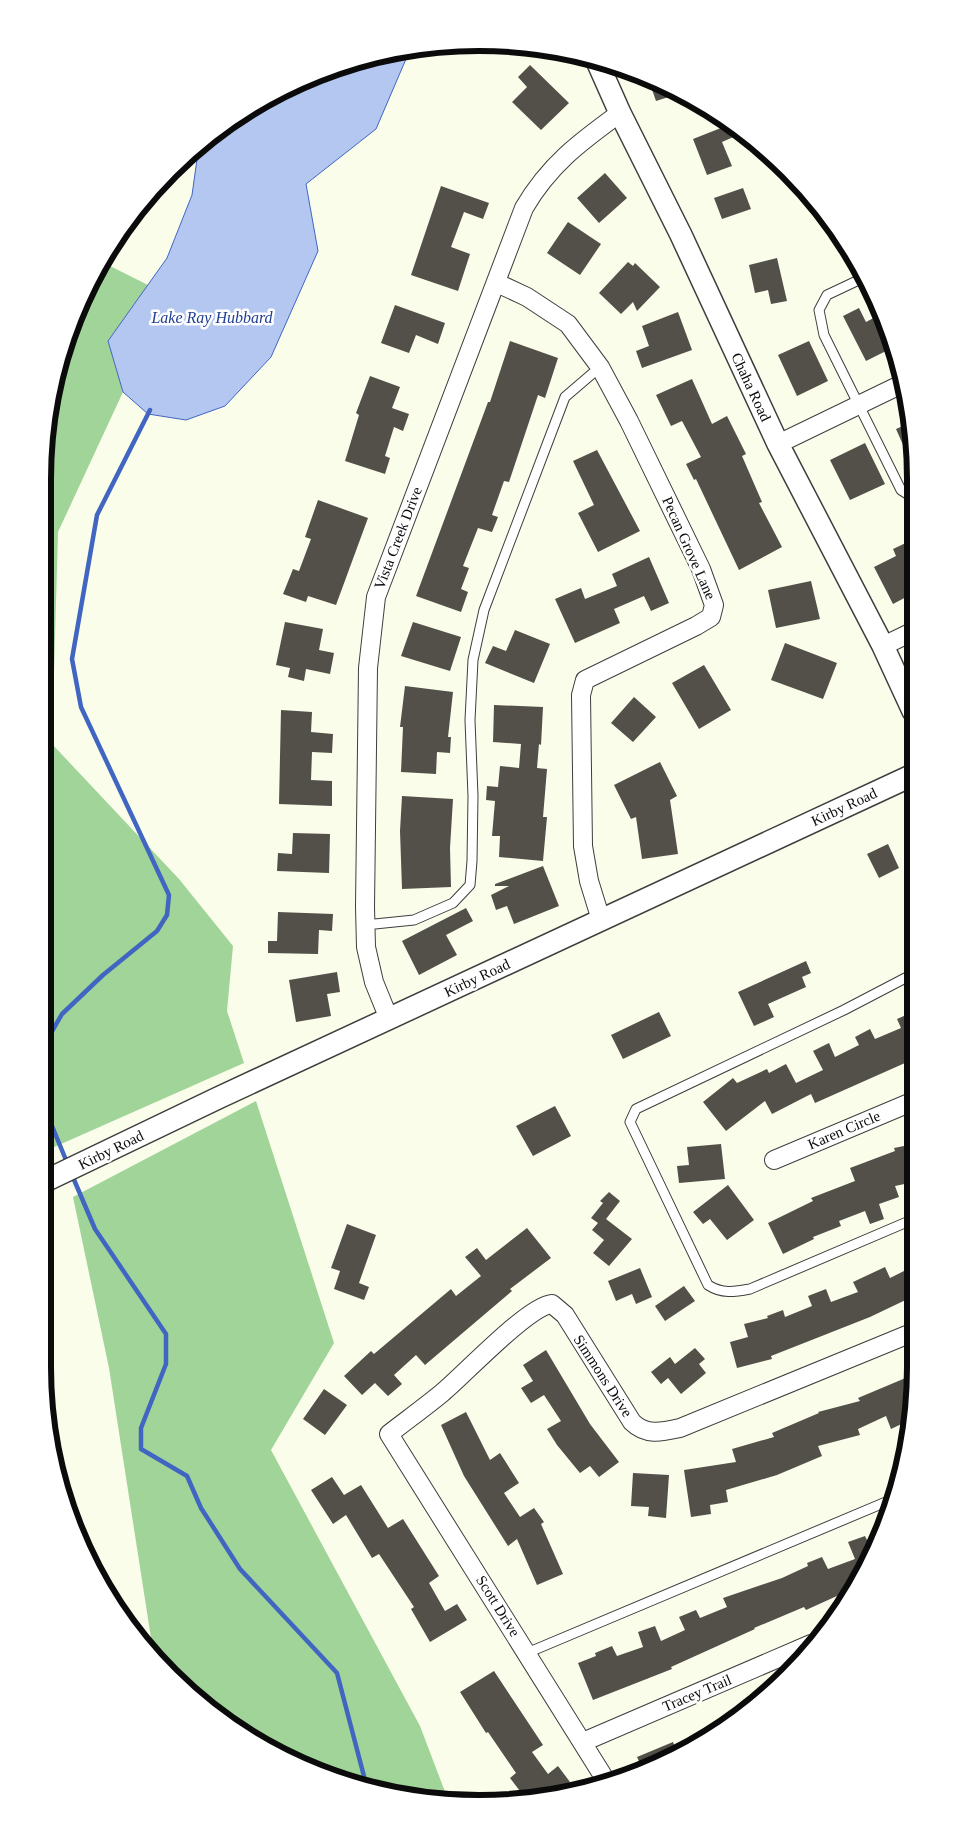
<svg xmlns="http://www.w3.org/2000/svg" width="958" height="1846" viewBox="0 0 958 1846" font-family="Georgia,serif">
  <style>
    .forest { fill: #a1d499 }
    .water { fill: #b4c7f1; stroke: #4166c2 }
    .lines { fill: none; stroke-linecap: round; stroke-linejoin: round }
    .stream { stroke: #4166c2; stroke-width: 4.5 }
    .building { fill: #535049 }
    .service-casing { stroke: #3e3e3e; stroke-width: 11 }
    .minor-casing { stroke: #3e3e3e; stroke-width: 20 }
    .tertiary-casing { stroke: #3e3e3e; stroke-width: 24 }
    .service { stroke: #fff; stroke-width: 9 }
    .minor { stroke: #fff; stroke-width: 18 }
    .tertiary { stroke: #fff; stroke-width: 21 }
    .labels { text-anchor: middle; dominant-baseline: central; stroke-width: 5; stroke-linejoin: round; paint-order: stroke }
    .street-label { font-size: 15px; fill: #0b0b0b; stroke: #fff }
    .water-label { font-size: 16px; font-style: italic; fill: #1f3d92; stroke: #fff }
    .rim { fill: none; stroke: #0b0b0b; stroke-width: 6 }
  </style>
  <rect width="100%" height="100%" fill="#fbfdeb"/>
  <path class="forest" d="M102,262L148,285L108,341L123,392L58,532L52,744L179,879L233,946L227,1011L244,1063L43,1152V451L57,366L87,286Z
    M256,1101L334,1343L271,1450L420,1726L447,1797L394,1795L261,1745L191,1695L173,1676L151,1638L109,1368L73,1197Z"/>
  <path class="water" d="M407,50L406,59L376,129L306,184L318,251L271,357L225,406L186,420L148,414L123,392L108,341L167,258L192,195L199,145L261,101L338,66Z"/>
  <g class="lines">
    <path class="stream" d="M43,1047L62,1014L103,975L157,931L167,915L169,895L81,707L72,659L97,515L150,410
      M43,1104L68,1165
      M72,1175L95,1229L166,1334V1364L141,1428V1449L187,1476L201,1508L240,1569L337,1673L366,1784"/>
  </g>
  <path class="building" d="M530,65L569,103L541,130L512,102L527,87L518,77Z
    M648,78L672,87L681,93L656,101Z
    M731,124L735,126L738,135L722,142L732,166L707,175L693,139Z
    M605,173L627,198L599,223L577,198Z
    M441,186L489,203L483,219L464,212L451,247L470,254L458,291L411,275Z
    M743,188L751,209L722,219L714,198Z
    M568,222L601,244L580,275L547,253Z
    M777,258L787,301L771,304L768,290L755,293L749,265Z
    M628,262L633,266L635,263L660,287L637,311L633,302L621,314L599,293Z
    M395,305L445,323L438,344L416,335L409,353L381,343Z
    M859,308L866,322L883,313L892,348L866,361L843,316Z
    M678,312L692,350L642,368L636,351L649,346L642,326Z
    M510,341L558,358L545,398L538,395L509,482L504,481L492,515L498,517L492,532L478,528L463,566L469,568L461,589L468,592L461,612L416,596L488,402H490Z
    M809,341L828,381L797,396L778,355Z
    M370,376L400,387L392,408L409,414L403,431L394,427L385,456L390,458L385,474L345,461L359,415L356,413Z
    M692,379L712,424L727,416L746,454L742,456L762,502L759,503L782,547L739,570L696,479L694,480L686,464L701,457L682,421L671,426L656,395Z
    M912,422V465L896,429Z
    M865,443L885,484L850,500L830,460Z
    M597,450L640,531L598,552L578,513L594,505L573,461Z
    M318,500L368,518L336,605L308,596L306,602L283,594L293,569L299,571L311,539L305,537Z
    M912,540V594L893,604L874,567L896,556L893,549Z
    M649,557L669,603L651,611L644,596L614,609L620,623L575,643L555,599L581,588L585,599L617,586L612,574Z
    M811,581L820,619L776,628L768,590Z
    M285,622L323,629L319,650L334,653L330,674L306,669L304,681L288,677L290,668L276,665Z
    M413,622L461,637L450,671L401,656Z
    M515,630L550,644L534,683L485,663L493,646L506,651Z
    M785,643L837,663L823,699L771,680Z
    M704,665L731,710L699,729L672,683Z
    M405,686L453,692L448,737H451L450,753L437,752L436,774L401,772L403,727H400Z
    M634,697L656,717L633,742L611,723Z
    M494,705L543,707L541,745L539,744L537,768L547,769L543,817H547L543,861L499,857L500,836H492L495,801L486,800L487,786L498,787L500,766L519,768L521,744L493,742Z
    M281,710L312,712L311,732L333,734L332,753L312,752L311,780L332,781V806L279,804Z
    M660,762L677,796L670,800L678,854L642,859L636,817L631,819L614,785Z
    M402,796L453,799L450,848L451,887L402,889L400,831Z
    M293,833L330,834L329,873L277,871L278,853L292,854Z
    M888,844L899,868L879,878L867,854Z
    M543,866L559,906L514,924L507,906L496,910L491,895L509,886H495V884Z
    M466,908L473,921L446,935L457,955L419,975L402,941Z
    M278,912L333,914L332,931L319,930L318,954L268,953V941H277Z
    M806,961L811,973L802,977L806,987L768,1004L774,1017L754,1026L738,992Z
    M337,972L340,992L327,994L331,1016L296,1022L289,980Z
    M659,1012L671,1036L623,1059L611,1035Z
    M913,1012L914,1059L815,1103L811,1094L772,1114L765,1101L726,1131L703,1102L733,1078L737,1083L767,1069L769,1073L786,1064L796,1083L823,1070L813,1051L829,1043L835,1057L859,1045L855,1037L870,1029L875,1039L901,1028L897,1019Z
    M555,1106L571,1136L533,1156L516,1126Z
    M721,1144L725,1179L679,1183L677,1166L689,1165L687,1147Z
    M914,1144V1182L895,1186L899,1197L879,1204L884,1219L870,1224L865,1211L839,1221L841,1226L813,1237L814,1239L783,1254L768,1223L813,1201L811,1198L855,1181L850,1168L895,1151L894,1148Z
    M728,1185L754,1220L727,1240L710,1219L703,1224L693,1212Z
    M609,1192L620,1201L606,1219L632,1239L609,1266L593,1253L604,1240L592,1230L598,1223L591,1218L603,1203L600,1201Z
    M347,1224L376,1235L359,1283L369,1287L364,1300L334,1289L340,1271L331,1268Z
    M527,1228L551,1258L510,1289L512,1291L425,1365L416,1355L394,1375L402,1384L388,1396L375,1383L362,1395L344,1376L371,1351L374,1354L451,1289L456,1296L481,1276L465,1257L477,1248L486,1260Z
    M914,1266V1296L870,1317L771,1356L772,1359L737,1368L730,1342L748,1337L744,1324L768,1318L767,1316L783,1310L785,1317L812,1306L808,1296L826,1289L831,1302L858,1292L853,1282L885,1267L890,1278Z
    M640,1268L652,1297L636,1304L632,1294L616,1301L608,1281Z
    M684,1286L695,1301L665,1321L655,1306Z
    M695,1348L705,1359L699,1364L706,1373L681,1394L668,1378L661,1384L651,1372L670,1357L675,1364Z
    M546,1350L590,1424L619,1462L599,1477L590,1466L580,1473L557,1445L547,1429L561,1421L544,1395L531,1403L521,1388L533,1381L523,1365Z
    M915,1374V1395L910,1420L891,1429L886,1416L858,1429L860,1435L818,1446L822,1456L777,1475L726,1490L728,1502L710,1505L711,1514L691,1517L684,1470L736,1462L732,1449L774,1437L772,1433L819,1413L818,1412L860,1401L858,1398Z
    M324,1389L347,1405L325,1435L303,1419Z
    M466,1412L490,1460L500,1453L519,1483L504,1493L520,1517L534,1508L544,1522L541,1524L563,1574L537,1585L517,1539L508,1546L464,1476L441,1425Z
    M633,1473L669,1475L666,1518L648,1516L649,1507L631,1506Z
    M332,1477L344,1495L361,1485L388,1528L403,1519L439,1576L429,1583L445,1611L457,1604L467,1620L430,1642L411,1609L414,1607L379,1554L372,1558L346,1515L333,1524L311,1490Z
    M880,1533L871,1560L848,1591L806,1610L804,1607L754,1628L755,1629L671,1667L672,1669L593,1700L578,1663L596,1656L595,1653L612,1646L617,1656L643,1647L638,1632L655,1626L661,1641L685,1630L679,1617L696,1610L700,1618L727,1607L723,1598L782,1578L808,1566L807,1563L822,1557L828,1569L855,1559L848,1542L865,1536L867,1540Z
    M494,1671L543,1745L532,1752L548,1774L558,1766L570,1782L554,1794L536,1800L526,1799L510,1778L516,1773L488,1732L486,1733L460,1692Z
    M673,1742L678,1754L672,1759L642,1768L637,1757Z"/>
  <g class="lines">
    <defs>
      <path id="service" d="M863,278L827,295L819,310L824,335L901,490L912,497
        M365,925L414,920L453,903L470,885L472,861L473,796L470,720L473,660L484,610L565,397L600,367
        M913,974L844,1010L636,1109L630,1122L708,1285C722,1294 734,1292 750,1289L914,1219
        M527,1653L893,1499"/>
      <path id="minor" d="M497,283L527,297L568,324L600,367L629,421L701,569L714,605L711,617L696,626L585,680L581,695L583,846L589,881L601,920
        M778,444L902,384
        M883,646L912,632
        M389,1019L374,982L366,947L365,907L368,668L376,597L524,208C549,165 580,142 620,113
        M774,1160L914,1101
        M583,1742L811,1644
        M605,1779L389,1434C407,1420 425,1407 442,1393C464,1375 528,1306 552,1304L565,1315L632,1422C646,1436 662,1432 680,1428L914,1332"/>
      <path id="tertiary" d="M596,59L620,113L681,235L778,444L883,646L913,711
        M43,1182L218,1098L913,775"/>
    </defs>
    <use href="#service" class="service-casing"/>
    <use href="#minor" class="minor-casing"/>
    <use href="#tertiary" class="tertiary-casing"/>
    <use href="#service" class="service"/>
    <use href="#minor" class="minor"/>
    <use href="#tertiary" class="tertiary"/>
  </g>
  <g class="labels">
    <g class="street-label">
      <text transform="translate(751 387) rotate(65)">Chaha Road</text>
      <text transform="translate(398 538) rotate(-69)">Vista Creek Drive</text>
      <text transform="translate(689 548) rotate(66)">Pecan Grove Lane</text>
      <text transform="translate(844 807) rotate(-25)">Kirby Road</text>
      <text transform="translate(477 978) rotate(-25)">Kirby Road</text>
      <text transform="translate(844 1130) rotate(-23)">Karen Circle</text>
      <text transform="translate(111 1150) rotate(-26)">Kirby Road</text>
      <text transform="translate(603 1376) rotate(57)">Simmons Drive</text>
      <text transform="translate(498 1606) rotate(58)">Scott Drive</text>
      <text transform="translate(697 1693) rotate(-23)">Tracey Trail</text>
    </g>
    <g class="water-label">
      <text x="212" y="317">Lake Ray Hubbard</text>
    </g>
  </g>
  <path d="M0 0H958V1846H0ZM479 51H479A428 428 0 0 1 907 479V1367A428 428 0 0 1 479 1795H479A428 428 0 0 1 51 1367V479A428 428 0 0 1 479 51Z" fill="#fff" fill-rule="evenodd"/>
  <path class="rim" d="M479 51H479A428 428 0 0 1 907 479V1367A428 428 0 0 1 479 1795H479A428 428 0 0 1 51 1367V479A428 428 0 0 1 479 51Z"/>
</svg>
